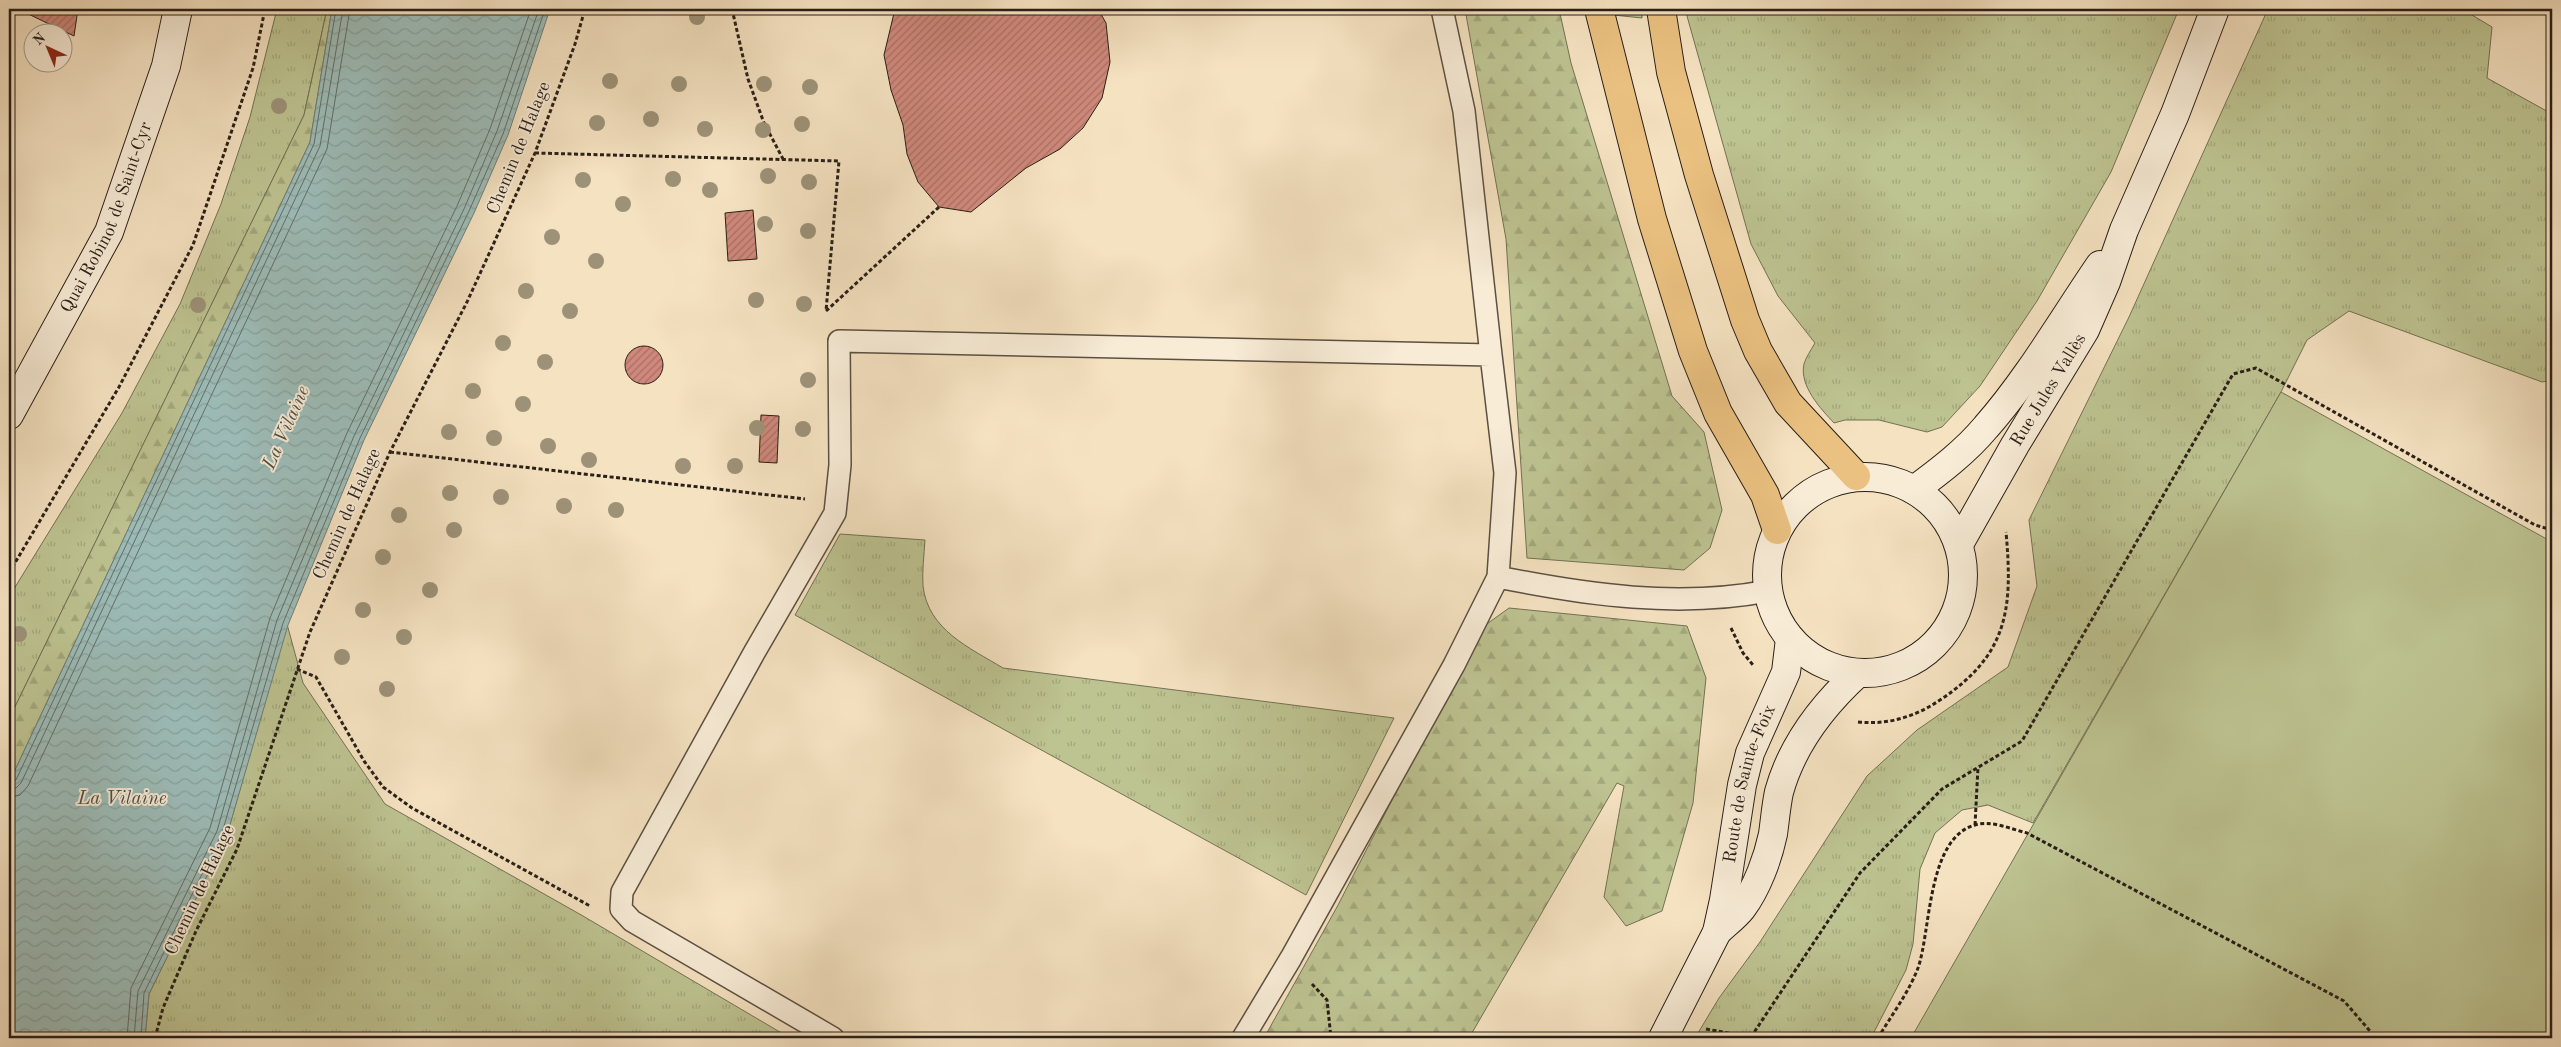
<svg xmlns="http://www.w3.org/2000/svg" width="2561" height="1047" viewBox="0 0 2561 1047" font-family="'Old Standard TT',serif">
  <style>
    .grass { fill: url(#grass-tufts); stroke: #737154 }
    .forest { fill: url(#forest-firs); stroke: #737154 }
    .pitch { fill: #bdc391; stroke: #737154 }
    .water { fill: url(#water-waves); stroke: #6f7e78 }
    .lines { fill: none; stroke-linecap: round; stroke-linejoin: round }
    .shore { stroke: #636e68; stroke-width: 1 }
    .building { fill: url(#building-hatch); stroke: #291f17 }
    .lane-casing { stroke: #5c5042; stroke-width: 24 }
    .secondary-casing { stroke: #291f17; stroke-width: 30 }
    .highway-casing { stroke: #291f17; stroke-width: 30 }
    .path { stroke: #291f17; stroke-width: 3; stroke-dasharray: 4 2.5; stroke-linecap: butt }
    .lane { stroke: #f8ecd7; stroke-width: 21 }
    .secondary { stroke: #f8ecd7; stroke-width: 28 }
    .highway { stroke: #eac180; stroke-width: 28 }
    .tree { fill: #9d9278 }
    .labels { text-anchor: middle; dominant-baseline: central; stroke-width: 4; stroke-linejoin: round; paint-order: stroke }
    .street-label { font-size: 18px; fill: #291f17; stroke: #f8ecd7 }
    .water-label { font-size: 19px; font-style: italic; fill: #4c4e48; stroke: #f8ecd7 }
  </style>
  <defs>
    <pattern id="grass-tufts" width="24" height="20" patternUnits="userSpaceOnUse" patternTransform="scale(1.25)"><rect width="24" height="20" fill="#bdc391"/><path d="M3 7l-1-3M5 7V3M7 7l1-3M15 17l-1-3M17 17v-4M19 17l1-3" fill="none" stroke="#a2a77c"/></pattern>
    <pattern id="forest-firs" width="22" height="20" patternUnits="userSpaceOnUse" patternTransform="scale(1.25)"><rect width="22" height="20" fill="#bdc391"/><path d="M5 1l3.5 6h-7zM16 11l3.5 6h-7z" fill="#a2a77c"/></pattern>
    <pattern id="water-waves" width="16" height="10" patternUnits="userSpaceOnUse" patternTransform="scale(1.25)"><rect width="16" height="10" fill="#9dbdb9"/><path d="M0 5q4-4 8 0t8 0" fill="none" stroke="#87a29e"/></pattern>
    <pattern id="building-hatch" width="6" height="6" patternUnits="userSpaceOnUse" patternTransform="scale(1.25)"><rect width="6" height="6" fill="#cf887b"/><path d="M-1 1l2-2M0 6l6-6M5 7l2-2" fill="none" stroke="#a86f64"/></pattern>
  </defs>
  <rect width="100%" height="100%" fill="#f5e2c1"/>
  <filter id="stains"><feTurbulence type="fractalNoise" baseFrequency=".004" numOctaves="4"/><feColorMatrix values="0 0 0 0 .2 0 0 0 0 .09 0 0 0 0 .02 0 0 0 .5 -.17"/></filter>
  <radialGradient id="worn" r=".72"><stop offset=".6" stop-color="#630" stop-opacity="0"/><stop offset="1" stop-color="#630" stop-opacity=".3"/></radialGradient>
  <path class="grass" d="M277,9H327L304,115L9,719V597L122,413L180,304L221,204L250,117Z
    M1611,9H1642V18L1613,15Z
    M1687,9H2179L2111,172L2037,301L1980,386L1942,427L1927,432L1879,420H1845L1834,423C1821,409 1799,386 1804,364C1806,357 1811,350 1815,343L1778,296L1751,244L1687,16Z
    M2268,9H2462L2492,27L2487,78L2552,114V380L2542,382L2349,311L2307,340L2281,392L2033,823L1988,805L1962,810L1935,833L1920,869L1913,944L1906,970L1871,1038H1695L1719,998L1760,942L1867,776L1917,730L2008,667L2037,586L2029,520L2129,317Z
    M840,534L925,540C924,555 922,572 923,586C928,630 970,648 1003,668L1394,718L1306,895L795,615Z
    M287,624L303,683L385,804L583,916L790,1038H145L149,994L227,835Z"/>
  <path class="forest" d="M327,9H332L310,142L9,783V719L304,115Z
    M1465,9H1559L1571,63L1672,396L1704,432L1722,510L1710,548L1684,570L1527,558L1506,239Z
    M1509,608L1687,626L1706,678L1693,803L1662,911L1626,926L1604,897L1624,786L1617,783L1469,1038H1264L1337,907L1480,629Z"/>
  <path class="pitch" d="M2281,392L2552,542V1038H1911Z"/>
  <path class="water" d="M332,9H550L508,135L474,213L364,440L288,625L227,835L149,994L145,1038H9V783L310,142Z"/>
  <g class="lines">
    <path class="shore" d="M9,783L16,780L314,144L336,9
      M9,790L16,788L21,783L320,146L343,9
      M9,797L20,795L28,786L327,149L350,9
      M127,1038L131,988L210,828L270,618L347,433L457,206L490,129L531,9
      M134,1038L138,991L217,831L277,620L354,436L464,209L497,131L539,9
      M141,1038L144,993L222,833L283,623L360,438L469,211L503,134L545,9"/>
  </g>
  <path class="building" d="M18,9H78L74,36Z
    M895,9H1098L1106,23L1110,62L1102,98L1083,128L1060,149L1026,168L971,212L939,207L918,182L907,154L903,125L891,90L884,55Z
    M753,210L757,259L728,261L725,213Z
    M625 365a19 19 0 1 1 38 0a19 19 0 1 1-38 0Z
    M761,415L779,416L777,463L759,462Z"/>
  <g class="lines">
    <defs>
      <path id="lane" d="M1442,9L1464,111L1491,355
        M1498,577C1587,595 1679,608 1768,591
        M833,1038L632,921L621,909L622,892L754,653L835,513L840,465L839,341L1491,355L1505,473L1498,577L1454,665L1291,958L1243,1038"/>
      <g id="secondary">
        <path id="s1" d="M9,415L109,232L166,66L178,9"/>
        <circle cx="1865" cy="575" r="98"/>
        <path d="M1914,490C1940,471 1966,451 1986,427C2029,378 2063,319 2100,265"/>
        <path id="s2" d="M1959,544L2015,445L2085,330L2106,282L2124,230L2175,114L2215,9"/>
        <path d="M1717,932C1725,924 1735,917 1742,908C1757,888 1768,858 1773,834C1775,820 1776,806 1779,792C1792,745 1823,705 1858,673"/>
        <path id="s3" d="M1663,1038L1717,932L1724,900L1742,785L1750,753L1786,672L1790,639"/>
      </g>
      <path id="highway" d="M1599,9L1652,219L1693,351L1718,413L1765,495L1777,530
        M1661,9L1671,72L1699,175L1745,320L1758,351L1788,403L1856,476"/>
    </defs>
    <use href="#lane" class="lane-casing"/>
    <use href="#secondary" class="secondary-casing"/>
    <use href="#highway" class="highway-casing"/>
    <path class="path" d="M732,9L748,79L764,123L783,159
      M535,153L839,161L826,311
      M826,311L939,207
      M390,452L805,499
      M9,573L119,387L193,245L253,68L265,9
      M1731,628L1743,653L1753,665
      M297,669L316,677L364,761L383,787L412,808L590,906
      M1858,722C1888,725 1915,717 1940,700C2008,655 2013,609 2006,532
      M1975,825L1978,767
      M1312,984L1327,1000L1331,1038
      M1706,1029L1751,1037L1860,873L1942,789L2022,741L2233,374L2256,368L2535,525L2552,530
      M155,1038L163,1008L196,931L237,849L310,632L390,452L467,302L535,153L575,44L585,9
      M1878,1038C1891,1016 1909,992 1918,968C1931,931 1927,838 1975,825C1991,820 2011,829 2027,833L2344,1001L2376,1038"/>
    <use href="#lane" class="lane"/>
    <use href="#secondary" class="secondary"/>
    <use href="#highway" class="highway"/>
  </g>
  <g class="tree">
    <circle cx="697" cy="17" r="8"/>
    <circle cx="610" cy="81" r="8"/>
    <circle cx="679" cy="84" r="8"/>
    <circle cx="764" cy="84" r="8"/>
    <circle cx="810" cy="87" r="8"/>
    <circle cx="279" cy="106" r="8"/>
    <circle cx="651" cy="119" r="8"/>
    <circle cx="597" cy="123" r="8"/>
    <circle cx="802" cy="124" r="8"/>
    <circle cx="705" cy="129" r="8"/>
    <circle cx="763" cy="130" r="8"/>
    <circle cx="768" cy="176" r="8"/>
    <circle cx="673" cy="179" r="8"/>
    <circle cx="583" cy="180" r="8"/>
    <circle cx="809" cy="182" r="8"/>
    <circle cx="710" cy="190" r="8"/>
    <circle cx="623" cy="204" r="8"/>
    <circle cx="765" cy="224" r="8"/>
    <circle cx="808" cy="231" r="8"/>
    <circle cx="552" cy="237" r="8"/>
    <circle cx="596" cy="261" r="8"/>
    <circle cx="526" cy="291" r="8"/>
    <circle cx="756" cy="300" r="8"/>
    <circle cx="804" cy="304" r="8"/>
    <circle cx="198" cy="305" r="8"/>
    <circle cx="570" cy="311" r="8"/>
    <circle cx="503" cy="343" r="8"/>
    <circle cx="545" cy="362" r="8"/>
    <circle cx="808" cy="380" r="8"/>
    <circle cx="473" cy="391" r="8"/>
    <circle cx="523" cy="404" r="8"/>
    <circle cx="757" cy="428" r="8"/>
    <circle cx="803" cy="429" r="8"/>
    <circle cx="449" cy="432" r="8"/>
    <circle cx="494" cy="438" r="8"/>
    <circle cx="548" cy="446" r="8"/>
    <circle cx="589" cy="460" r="8"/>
    <circle cx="683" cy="466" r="8"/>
    <circle cx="735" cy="466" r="8"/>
    <circle cx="450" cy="493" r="8"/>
    <circle cx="501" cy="497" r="8"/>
    <circle cx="564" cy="506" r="8"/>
    <circle cx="616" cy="510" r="8"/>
    <circle cx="399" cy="515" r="8"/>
    <circle cx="454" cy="530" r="8"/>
    <circle cx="383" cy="557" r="8"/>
    <circle cx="430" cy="590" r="8"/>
    <circle cx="363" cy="610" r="8"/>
    <circle cx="19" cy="634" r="8"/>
    <circle cx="404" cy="637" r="8"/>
    <circle cx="342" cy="657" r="8"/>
    <circle cx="387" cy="689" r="8"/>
  </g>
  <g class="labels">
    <g class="street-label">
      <text transform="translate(519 148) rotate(-68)">Chemin de Halage</text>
      <text stroke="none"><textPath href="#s1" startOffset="221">Quai Robinot de Saint-Cyr</textPath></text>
      <text stroke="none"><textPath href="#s2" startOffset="178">Rue Jules Vallès</textPath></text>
      <text transform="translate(347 514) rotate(-66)">Chemin de Halage</text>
      <text stroke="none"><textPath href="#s3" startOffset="271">Route de Sainte-Foix</textPath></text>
      <text transform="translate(200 890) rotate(-65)">Chemin de Halage</text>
    </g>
    <g class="water-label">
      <text transform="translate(287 428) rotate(-66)">La Vilaine</text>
      <text x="122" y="799">La Vilaine</text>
    </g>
  </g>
  <rect width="2561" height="1047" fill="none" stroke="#f5e2c1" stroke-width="30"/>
  <rect x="10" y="10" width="2541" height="1027" fill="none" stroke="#291f17" stroke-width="2.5"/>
  <rect x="15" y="15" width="2531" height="1017" fill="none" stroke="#291f17"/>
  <g transform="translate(48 48) rotate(316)"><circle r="24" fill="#f8ecd7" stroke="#a59a8a"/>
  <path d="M0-4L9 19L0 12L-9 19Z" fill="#8f2418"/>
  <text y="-8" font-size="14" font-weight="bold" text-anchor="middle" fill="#291f17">N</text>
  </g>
  <rect width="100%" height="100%" filter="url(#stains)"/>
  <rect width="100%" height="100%" fill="url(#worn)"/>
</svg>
